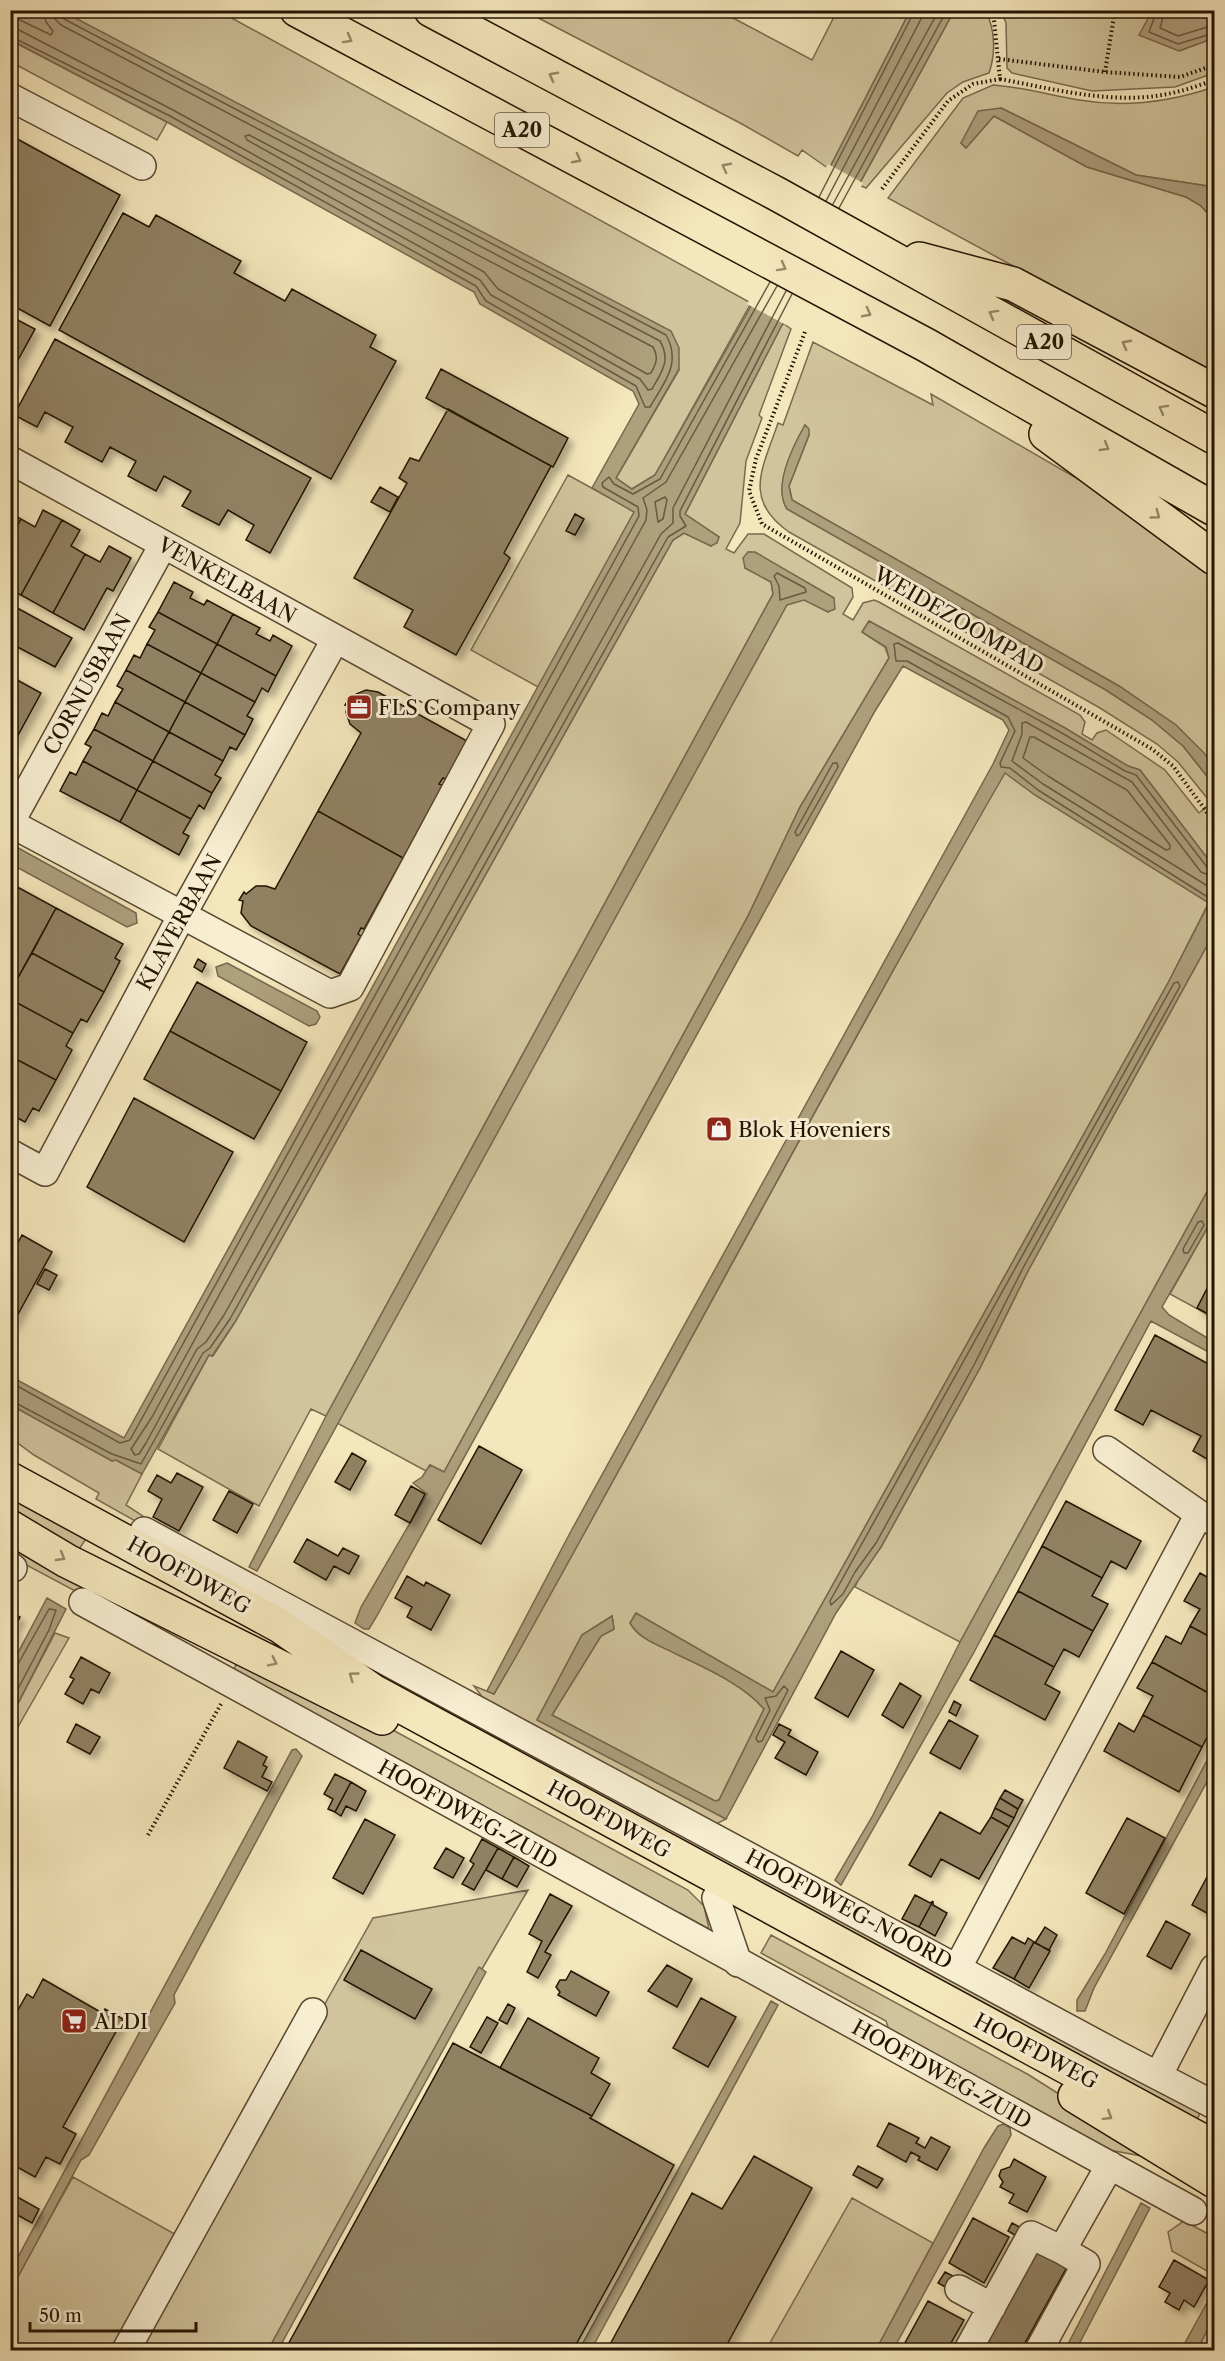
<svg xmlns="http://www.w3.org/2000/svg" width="1225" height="2361" viewBox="0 0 1225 2361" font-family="'Libre Caslon Text',serif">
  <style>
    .green { fill: #d1c39c; stroke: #7a6b4f; stroke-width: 1.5 }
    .water { fill: #ae9f7d; stroke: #77674c; stroke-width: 1.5 }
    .pier { fill: #f5e7bc }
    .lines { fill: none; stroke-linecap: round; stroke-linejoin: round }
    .shore { stroke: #695940; stroke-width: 1.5 }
    .building { fill: #918163; stroke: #241302; stroke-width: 1.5; filter: url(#shadow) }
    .minor-casing { stroke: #584830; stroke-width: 30 }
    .major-casing { stroke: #241302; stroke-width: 36 }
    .highway-casing { stroke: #241302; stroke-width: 36 }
    .path { stroke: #241302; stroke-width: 4; stroke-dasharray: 1.5 3; stroke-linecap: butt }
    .minor { stroke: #f8efd3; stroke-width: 27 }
    .major { stroke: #f5e7bc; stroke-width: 33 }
    .highway { stroke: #f5e7bc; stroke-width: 33 }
    .oneway { stroke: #978868 }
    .labels { text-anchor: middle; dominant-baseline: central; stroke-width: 6; stroke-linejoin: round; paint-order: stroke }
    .shield { fill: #f8efd3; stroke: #645541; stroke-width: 1.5 }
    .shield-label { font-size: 20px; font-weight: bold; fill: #241302 }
    .street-label { font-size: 21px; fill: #241302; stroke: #f8efd3 }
    .poi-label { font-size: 21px; fill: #241302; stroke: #f8efd3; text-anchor: start }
  </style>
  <defs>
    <filter id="shadow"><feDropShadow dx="5.5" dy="5.5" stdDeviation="3" flood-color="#0004"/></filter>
  </defs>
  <rect width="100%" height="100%" fill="#f5e7bc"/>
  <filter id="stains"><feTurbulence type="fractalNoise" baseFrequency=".00333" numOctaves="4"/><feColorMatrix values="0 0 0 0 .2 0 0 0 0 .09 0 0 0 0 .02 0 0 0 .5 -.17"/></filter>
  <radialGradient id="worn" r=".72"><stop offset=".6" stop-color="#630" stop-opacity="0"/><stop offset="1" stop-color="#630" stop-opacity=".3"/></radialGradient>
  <path class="green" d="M62,11H219L751,303L655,475L632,489L616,478L679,370Z
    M525,11H720L812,60L837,11H910L829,169L802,150L798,156L742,124Z
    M954,11H986C995,30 996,53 989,73L963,82L947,93L866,188L859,185Z
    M1001,11H1214L1179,51L1214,38V73L1175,87L1092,91L1012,73L1007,68L1006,23Z
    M10,40L167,122L157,140L11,62Z
    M993,85C1022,87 1050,95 1079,100C1126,108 1170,102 1214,87V187L1136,175L1001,108L961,143L966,148L994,116L1087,167L1186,197L1200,205L1214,220V375L888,198L963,98Z
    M783,323L791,329L759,415L762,418L746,461L740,523L726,549L734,553L748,534H764L852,588L853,597L843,614L853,620L863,603L874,600L879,602L1080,715L1085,722L1082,734L1092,740L1097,733L1106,730L1165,770L1199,813L1211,803L1178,762L1157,744L1100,708L789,532C742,499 763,468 778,423L783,425L813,342L933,405L931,394L1171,533L1214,566V766L1176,725L1119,686L792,500L789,486L809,435L805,425C793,447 773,486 787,509L1106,690L1152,720L1183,746L1214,785V867L1140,770L1128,766L1065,728L869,621L862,632L885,647L889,658L800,807L748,916L444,1472L430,1465L426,1471L337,1423L787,604L804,599L828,612L834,598L755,553L748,552L745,568L771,582L773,594L326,1416L311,1409L259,1506L158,1449L209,1355L213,1356L235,1322L673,540L684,533L711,546L719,537L685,514Z
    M568,475L635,512L538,687L471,650Z
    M1005,772L1035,795L1209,902L1168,983L773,1692L636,1613L630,1623C640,1640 659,1645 677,1654C705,1668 743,1684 764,1709L719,1800L715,1801L552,1715L601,1636L614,1629L612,1616L582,1635L537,1720L726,1819L712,1826L489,1706L474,1686L494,1694C667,1389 830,1077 1005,772Z
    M1214,933V1179L960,1642L855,1587L860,1575L881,1547L980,1368L1028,1271Z
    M1214,1216V1318L1170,1294Z
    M11,1405L112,1461L116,1460L142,1474L126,1505L143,1516L142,1520L146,1527L96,1499L99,1493L34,1455L11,1438Z
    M11,1491L91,1536L85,1540L78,1551L11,1515Z
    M10,1537L139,1615L135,1623L17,1560L19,1555L11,1551Z
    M55,1633L69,1638L11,1739V1717Z
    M236,1665L247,1666L378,1722L688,1890L704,1906L709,1929L680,1913L676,1914L233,1670Z
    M501,1733L1199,2111V2116L1196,2119L511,1756L498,1737Z
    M528,1890L482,1969L479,1968L268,2350H131L373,1918Z
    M771,1935L1029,2075L1163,2160L1104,2149L890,2033L886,2021L761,1953Z
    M73,2177L180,2237L119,2350H11L10,2290Z
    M852,2198L933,2243L876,2350H766Z
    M1184,2221L1214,2237V2275L1172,2251L1168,2232Z
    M1214,2317V2350H1197Z"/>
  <path class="water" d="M11,11H62L671,331L679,348V369L616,478L632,489L655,475L829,169L910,11H954L783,323L685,514L719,537L717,543L711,546L684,533L673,540L235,1322L212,1356L209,1355L142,1474L116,1460L112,1461L11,1405L10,1376L124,1438L634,512L592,488L639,404L633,391L480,304L474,292L167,122L11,40Z
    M1152,11H1214V38L1179,51L1139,35Z
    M1001,108L1136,175L1214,187V220L1200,205L1186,197L1087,167L994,116L966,148L961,143L978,111Z
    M805,425L809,429V435L789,486L792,500L1119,686L1176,725L1204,753L1214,766V785L1183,746L1152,720L1106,690L787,509C772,486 793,446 805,425Z
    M748,552H755L834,598L835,609L828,612L804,600L787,605L257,1571L249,1567L326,1416L773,594L771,582L745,568L743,558Z
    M869,621L1065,728L1128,766L1140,770L1214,867V933L1028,1271L980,1368L881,1547L836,1613L726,1819L537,1720L582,1635L612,1616L614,1629L601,1636L552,1715L715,1801L719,1800L764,1709C743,1684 705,1668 676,1654C659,1645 640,1640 630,1623L636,1613L773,1692L1168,983L1209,903L1035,795L1005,773C836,1066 679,1365 514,1660L494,1694L487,1691L570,1533L993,764L1009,730L1003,720L903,666L875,711L378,1614L369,1629H364L355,1623L361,1607L427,1494L413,1483L422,1477L430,1465L444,1472L748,916L800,807L889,658L886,647L862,632Z
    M11,844L136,913L137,923L127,927L11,864Z
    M227,963L317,1011L320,1017L316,1024L309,1026L218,976L216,967Z
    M1214,1179V1216L1162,1307L1169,1315L1214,1342V1355L1151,1321L973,1654L841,1885L835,1880L872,1817L960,1642Z
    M47,1598L66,1609L11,1717V1666Z
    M1214,1747V1769L1094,1988L1085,2011H1077V2000L1105,1954Z
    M296,1749L302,1756L174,1995L175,2003L89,2155L81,2160L11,2290V2270L292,1750Z
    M479,1967L486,1972L278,2350H268Z
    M771,2001L778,2005L591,2350H579Z
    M1004,2124L1010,2128L1011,2135L893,2350H876L984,2148L998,2126Z
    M1141,2203L1150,2208L1076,2350H1065Z
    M1214,2290V2317L1197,2350H1181Z"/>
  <path class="pier" d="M828,164L863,183L786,325L747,304Z"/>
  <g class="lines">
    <path class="shore" d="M1157,10L1149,32L1178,44L1214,33
      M1165,10L1160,28L1178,36L1214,25
      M10,19L20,20L51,35L53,31L46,22L44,10
      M10,28L19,30L173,110L480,280L491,295L640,379L648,390L652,389C662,372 671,360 660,341L61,25L54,18L53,10
      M10,36L170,116L476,286L486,301L636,386L645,407H650C664,383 682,363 666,335L64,19L61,10
      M249,135L653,347C659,357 656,364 651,373L647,374L498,289L484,272L247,140L245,136Z
      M819,197L915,10
      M826,201L921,19L922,10
      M833,204L939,10
      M839,208L947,10
      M777,286L666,482L643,498L647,510L646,520L152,1417L131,1449L135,1455L139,1454L146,1443L197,1349L206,1342L224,1315L661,534L673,523V508L786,291
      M665,497L667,500L663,519L658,522L655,502Z
      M777,573L805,588L806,592L780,600L779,586L774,576Z
      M1030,737H1034L1127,790L1170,845V849L1166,850L1048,776L1023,758Z
      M833,763H837L838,767L800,834L797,836L795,832Z
      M1214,870L1207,867L1136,775L1125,771L1062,733L898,643L894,644L896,661H907L1008,717L1015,731L1000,763L1001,767L1010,768L1038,790L1214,901
      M1214,877L1201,872L1132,782L1026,722L1022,723V734L1012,761L1043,784L1214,890
      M1178,982L1180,986L1173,999L1023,1268L974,1365L876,1543L855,1572L843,1594L831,1605L830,1601L1174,983Z
      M1202,1221L1204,1225L1188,1253H1184L1183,1249L1198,1222Z
      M10,1382L120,1443L130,1440L639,516L638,507L603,487L602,483L609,477L614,484L633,494L660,479L770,282
      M10,1400L112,1454L141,1464L203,1353L210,1348L230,1319L668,537L686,526L680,516V511L792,294
      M10,1667L18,1664L49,1609L56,1610L49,1630L10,1704
      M784,1686L788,1690L762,1741L758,1742L756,1738L770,1710L765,1698L776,1696Z"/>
  </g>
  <path class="building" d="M10,135L120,195L50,326L10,304Z
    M123,213L149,227L156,215L241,261L234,273L256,285L285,301L292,289L376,335L370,347L396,361L331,479L59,330Z
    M10,316L35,329L12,371L17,374L10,387Z
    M55,339L311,478L270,553L246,540L254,525L228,510L219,525L182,506L191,491L164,476L156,491L128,476L136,461L110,447L102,462L65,442L73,427L45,412L37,427L14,415Z
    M441,369L568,438L553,467L426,398Z
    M448,409L551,466L504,553L510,558L456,655L404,627L413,610L354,578L407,483L399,478L410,458L419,461Z
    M380,487L398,497L390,512L371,502Z
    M43,510L62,520L21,595L10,590V539L21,519L35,527Z
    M10,513L21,519L10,539Z
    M575,514L584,519L575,535L566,531Z
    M62,520L80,530L71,546L85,554L53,613L21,595Z
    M109,546L131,558L113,591L107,588L84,630L53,613L85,554L100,562Z
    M174,582L193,592L190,598L204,605L207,600L233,614L217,644L158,612Z
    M10,604L72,638L55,667L10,643Z
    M158,612L217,644L201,673L147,644L155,630L149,627Z
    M233,614L260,628L256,634L270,641L273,635L292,646L276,676L217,644Z
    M147,644L201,673L185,702L126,670L134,655L140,658Z
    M217,644L276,676L268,692L262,688L255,702L201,673Z
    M126,670L185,702L169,732L115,702L123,689L117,686Z
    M201,673L255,702L247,716L253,719L245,735L185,702Z
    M10,676L41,693L10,750Z
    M366,690L378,692L467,741L446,779L443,778L439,784L443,785L403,858L318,811L361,733L350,724L346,712L348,706L345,705L350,697L353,699L356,694Z
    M115,702L169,732L153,761L94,729L102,713L108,716Z
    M185,702L245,735L236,750L230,747L223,761L169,732Z
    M94,729L153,761L137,790L83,761L91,747L85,744Z
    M169,732L223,761L215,775L221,778L212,793L153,761Z
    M83,761L137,790L120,822L60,791L70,772L76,775Z
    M153,761L212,793L204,809L199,805L191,819L137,790Z
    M137,790L191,819L183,833L189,836L179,855L120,822Z
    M318,811L403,858L364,929L361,928L358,934L361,936L340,974L251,926L241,913L243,901L239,900L244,892L246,894L256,886H266L275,889Z
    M10,883L56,908L10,992Z
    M56,908L123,944L115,958L120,961L104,992L32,953Z
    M32,953L104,992L87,1022L81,1019L73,1033L10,999V992Z
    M198,959L206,964L202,972L194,967Z
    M197,982L307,1042L281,1091L170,1031Z
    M10,999L73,1033L66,1046L72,1050L56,1080L10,1056Z
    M170,1031L281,1091L254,1139L144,1079Z
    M10,1056L56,1080L39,1111L33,1108L25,1122L10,1114Z
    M134,1098L233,1152L184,1242L87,1187Z
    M22,1235L52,1252L10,1329V1248L14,1250Z
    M45,1269L57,1275L49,1290L37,1284Z
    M1214,1275V1302L1208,1314L1197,1308Z
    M1155,1335L1214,1367V1463L1193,1451L1201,1436L1151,1410L1143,1425L1115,1410Z
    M479,1446L522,1470L481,1544L438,1520Z
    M352,1453L366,1461L350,1490L335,1482Z
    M177,1473L203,1487L179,1531L153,1517L162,1499L148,1491L157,1475L171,1483Z
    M411,1486L425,1494L410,1523L395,1515Z
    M229,1491L253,1504L237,1533L213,1520Z
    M1066,1501L1141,1541L1126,1569L1111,1561L1102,1578L1042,1546Z
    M307,1539L338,1556L343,1548L359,1556L349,1574L334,1566L326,1580L294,1562Z
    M1042,1546L1102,1578L1092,1596L1108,1604L1093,1631L1018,1591Z
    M1200,1573L1214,1581V1639L1190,1626L1200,1609L1184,1601Z
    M407,1576L424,1586L426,1582L450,1595L431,1630L407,1617L412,1607L395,1598Z
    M1018,1591L1093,1631L1079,1657L1064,1649L1054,1667L994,1635Z
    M10,1612L20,1617L12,1632L16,1634L10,1644Z
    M1190,1626L1214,1639V1696L1152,1662L1166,1636L1181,1644Z
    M994,1635L1054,1667L1045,1684L1060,1692L1045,1720L970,1680Z
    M841,1651L874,1670L848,1717L815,1698Z
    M81,1657L110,1673L99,1693L91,1689L83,1704L65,1694L74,1679L70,1677Z
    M1152,1662L1214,1696V1724L1202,1747L1143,1715L1153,1696L1137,1688Z
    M900,1683L921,1696L903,1728L882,1715Z
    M954,1701L961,1705L956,1716L949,1712Z
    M1143,1715L1202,1747L1179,1792L1104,1751L1119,1723L1134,1732Z
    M949,1720L978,1736L960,1769L930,1753Z
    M76,1724L100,1737L90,1754L67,1742Z
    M779,1724L791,1730L788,1735L818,1752L806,1775L775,1758L785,1742L773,1735Z
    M238,1741L267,1757L263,1765L267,1767L262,1777L272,1782L267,1791L224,1768Z
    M335,1774L351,1782L335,1812L328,1809L333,1799L324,1794Z
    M351,1782L366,1791L356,1811L346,1806L341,1816L335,1812Z
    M1005,1790L1023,1800L1018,1809L1000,1798Z
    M1000,1798L1018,1809L1014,1818L995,1808Z
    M995,1808L1014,1818L1009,1827L991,1817Z
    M940,1812L980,1834L991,1817L1009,1827L979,1879L941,1859L931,1877L909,1865Z
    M1127,1818L1165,1838L1124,1914L1086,1893Z
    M365,1819L395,1835L363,1894L333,1878Z
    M482,1839L498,1848L474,1890L462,1884L474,1864L470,1861Z
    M446,1848L464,1858L453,1878L434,1868Z
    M498,1848L514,1857L502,1879L486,1870Z
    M514,1857L529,1866L517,1887L502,1879Z
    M1214,1864V1917L1192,1905Z
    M550,1894L572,1906L545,1952L551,1955L538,1978L527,1972L542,1941L529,1934Z
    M915,1895L930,1903L933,1901L919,1927L902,1919Z
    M933,1901V1905L947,1913L935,1936L919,1927Z
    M1166,1921L1190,1934L1171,1969L1147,1956Z
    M1045,1927L1057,1935L1049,1950L1035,1943Z
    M1012,1937L1025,1944L1028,1938L1034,1942L1014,1979L993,1968Z
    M1034,1942L1050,1951L1029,1988L1014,1979Z
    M361,1950L432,1989L415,2019L344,1980Z
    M667,1965L692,1979L677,2007L648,1991Z
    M571,1971L609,1992L596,2016L558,1995L560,1992L556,1987L560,1980H566Z
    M43,1979L102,2013L105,2009L123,2019L63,2127L76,2134L60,2164L46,2157L35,2177L10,2163V2024L27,1994L33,1998Z
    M701,1998L736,2017L708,2067L673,2048Z
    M508,2004L515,2008L507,2024L499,2020Z
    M487,2017L498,2023L481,2053L470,2047Z
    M528,2018L599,2058L591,2073L610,2084L592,2116L500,2068Z
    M453,2043L592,2116L590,2118L674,2165L617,2270L573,2350H285Z
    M889,2123L919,2138L916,2143L925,2148L931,2137L950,2147L937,2170L918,2160L920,2157L911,2152L906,2162L877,2146Z
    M754,2156L812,2188L724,2350H607L692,2193L722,2209Z
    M1014,2159L1046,2177L1027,2212L1009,2203L1014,2194L1000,2187L1003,2182L999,2176L1001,2170L1010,2167Z
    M858,2166L883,2179L877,2188L853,2175Z
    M10,2193L39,2209L32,2223L10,2211Z
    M973,2218L1009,2237L984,2283L949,2263Z
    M1012,2223L1025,2230L1020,2238L1008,2231Z
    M1032,2248L1067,2267L1021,2350H976Z
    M1174,2260L1209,2280L1194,2307L1184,2300L1179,2310L1165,2302L1170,2293L1159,2287Z
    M945,2272L955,2277L949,2289L938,2283Z
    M928,2301L964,2320L947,2350H901Z"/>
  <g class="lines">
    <defs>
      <path id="minor" d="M10,97L142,166
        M10,460L491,724L350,987L330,994L10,823
        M10,823L163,545
        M10,1153L45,1172L182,915L335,640
        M1107,1450L1199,1514L1213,1521
        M144,1531L1118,2055L1214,2105
        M10,1566L13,1568
        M83,1602L1193,2211
        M716,1898L738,1963
        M958,1967L1199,1514
        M1158,2076L1214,1968
        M959,2289L992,2307
        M126,2350L313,2012
        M968,2350L1031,2235L1062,2250
        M1039,2350L1086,2264L1062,2250L1110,2165"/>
      <path id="major" d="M10,1479L280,1626L373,1691L1214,2147
        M10,1527L67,1561L382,1718
        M1075,2096L1214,2181"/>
      <path id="highway" d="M297,10L926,345L1214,509
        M431,10L777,194L1214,437
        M919,259L1013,284L1214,391
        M1046,434L1214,558"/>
    </defs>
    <use href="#minor" class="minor-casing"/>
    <use href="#major" class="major-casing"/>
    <use href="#highway" class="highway-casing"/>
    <path class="path" d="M999,59L1105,72L1180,77L1214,65
      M1105,72L1115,10
      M1000,79C1048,88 1098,101 1147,97C1170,95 1193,88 1214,80
      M882,189L948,101L973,84L1000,79L993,10
      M805,332L756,459L749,491L762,524L1152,749L1173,766L1214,822
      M148,1835L221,1704"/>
    <use href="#minor" class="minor"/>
    <use href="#major" class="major"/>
    <use href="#highway" class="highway"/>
  </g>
  <defs><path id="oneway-chevron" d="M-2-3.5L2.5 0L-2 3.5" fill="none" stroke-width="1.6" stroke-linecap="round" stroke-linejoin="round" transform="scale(1.5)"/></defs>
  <g class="oneway">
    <use href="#oneway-chevron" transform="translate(348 39) rotate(29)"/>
    <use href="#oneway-chevron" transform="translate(553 76) rotate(-152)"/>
    <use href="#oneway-chevron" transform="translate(577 159) rotate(28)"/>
    <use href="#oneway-chevron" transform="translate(726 167) rotate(-152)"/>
    <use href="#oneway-chevron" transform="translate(782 267) rotate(29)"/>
    <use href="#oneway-chevron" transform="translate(867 313) rotate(28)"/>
    <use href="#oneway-chevron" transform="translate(993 314) rotate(-151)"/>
    <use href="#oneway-chevron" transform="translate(1126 344) rotate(-152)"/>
    <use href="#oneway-chevron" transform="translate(1163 409) rotate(-151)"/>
    <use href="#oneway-chevron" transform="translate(1105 447) rotate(30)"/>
    <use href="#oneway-chevron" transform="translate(1156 515) rotate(36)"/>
    <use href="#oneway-chevron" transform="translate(61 1557) rotate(30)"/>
    <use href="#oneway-chevron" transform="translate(273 1662) rotate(26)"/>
    <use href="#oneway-chevron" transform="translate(353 1676) rotate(-144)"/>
    <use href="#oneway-chevron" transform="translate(1108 2116) rotate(32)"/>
  </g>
  <defs>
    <symbol id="office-square" viewBox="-11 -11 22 22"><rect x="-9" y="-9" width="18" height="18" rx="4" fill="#8f2418" stroke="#f8efd3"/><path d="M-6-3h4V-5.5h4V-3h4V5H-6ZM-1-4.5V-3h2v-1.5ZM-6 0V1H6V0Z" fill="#fff"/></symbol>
    <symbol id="shop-square" viewBox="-11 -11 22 22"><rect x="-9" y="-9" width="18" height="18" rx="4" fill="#8f2418" stroke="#f8efd3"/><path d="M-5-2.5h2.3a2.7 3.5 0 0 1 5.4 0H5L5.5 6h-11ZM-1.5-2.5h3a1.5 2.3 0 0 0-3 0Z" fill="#fff"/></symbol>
    <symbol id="supermarket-square" viewBox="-11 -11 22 22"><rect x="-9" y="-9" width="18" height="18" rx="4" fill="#8f2418" stroke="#f8efd3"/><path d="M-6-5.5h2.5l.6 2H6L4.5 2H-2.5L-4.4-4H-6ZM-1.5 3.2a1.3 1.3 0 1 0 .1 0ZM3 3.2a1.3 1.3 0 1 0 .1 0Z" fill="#fff"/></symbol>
  </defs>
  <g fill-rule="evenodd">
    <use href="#office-square" x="344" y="692" width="30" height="30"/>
    <use href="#shop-square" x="704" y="1114" width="30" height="30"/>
    <use href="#supermarket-square" x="59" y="2006" width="30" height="30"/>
  </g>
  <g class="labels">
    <g class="shield">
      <rect x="495" y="113" width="54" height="34" rx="4.5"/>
      <rect x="1017" y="325" width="54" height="34" rx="4.5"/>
    </g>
    <g class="shield-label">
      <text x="522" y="130">A20</text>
      <text x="1044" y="342">A20</text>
    </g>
    <g class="street-label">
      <text transform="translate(227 580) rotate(29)">VENKELBAAN</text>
      <text transform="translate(959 620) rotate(30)">WEIDEZOOMPAD</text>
      <text transform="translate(87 684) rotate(-61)">CORNUSBAAN</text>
      <text transform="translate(179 922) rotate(-61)">KLAVERBAAN</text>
      <text transform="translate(189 1575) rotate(29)">HOOFDWEG</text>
      <text transform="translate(468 1814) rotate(29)">HOOFDWEG-ZUID</text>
      <text transform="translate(609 1819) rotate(29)">HOOFDWEG</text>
      <text transform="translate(849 1909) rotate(28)">HOOFDWEG-NOORD</text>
      <text transform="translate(1036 2051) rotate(28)">HOOFDWEG</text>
      <text transform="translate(942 2074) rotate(29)">HOOFDWEG-ZUID</text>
    </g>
    <g class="poi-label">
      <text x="378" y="707">FLS Company</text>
      <text x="738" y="1129">Blok Hoveniers</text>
      <text x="94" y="2021">ALDI</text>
    </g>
  </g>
  <rect width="1225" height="2361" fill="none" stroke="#f5e7bc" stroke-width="36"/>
  <rect x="12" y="12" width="1201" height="2337" fill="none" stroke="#241302" stroke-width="3"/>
  <rect x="18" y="18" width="1189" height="2325" fill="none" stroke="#241302" stroke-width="1.5"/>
  <path d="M30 2322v9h166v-9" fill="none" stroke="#241302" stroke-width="3"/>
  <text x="39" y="2322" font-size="18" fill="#241302" stroke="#f8efd3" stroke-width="4.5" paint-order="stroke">50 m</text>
  <rect width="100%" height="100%" filter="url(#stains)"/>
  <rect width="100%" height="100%" fill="url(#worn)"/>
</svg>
